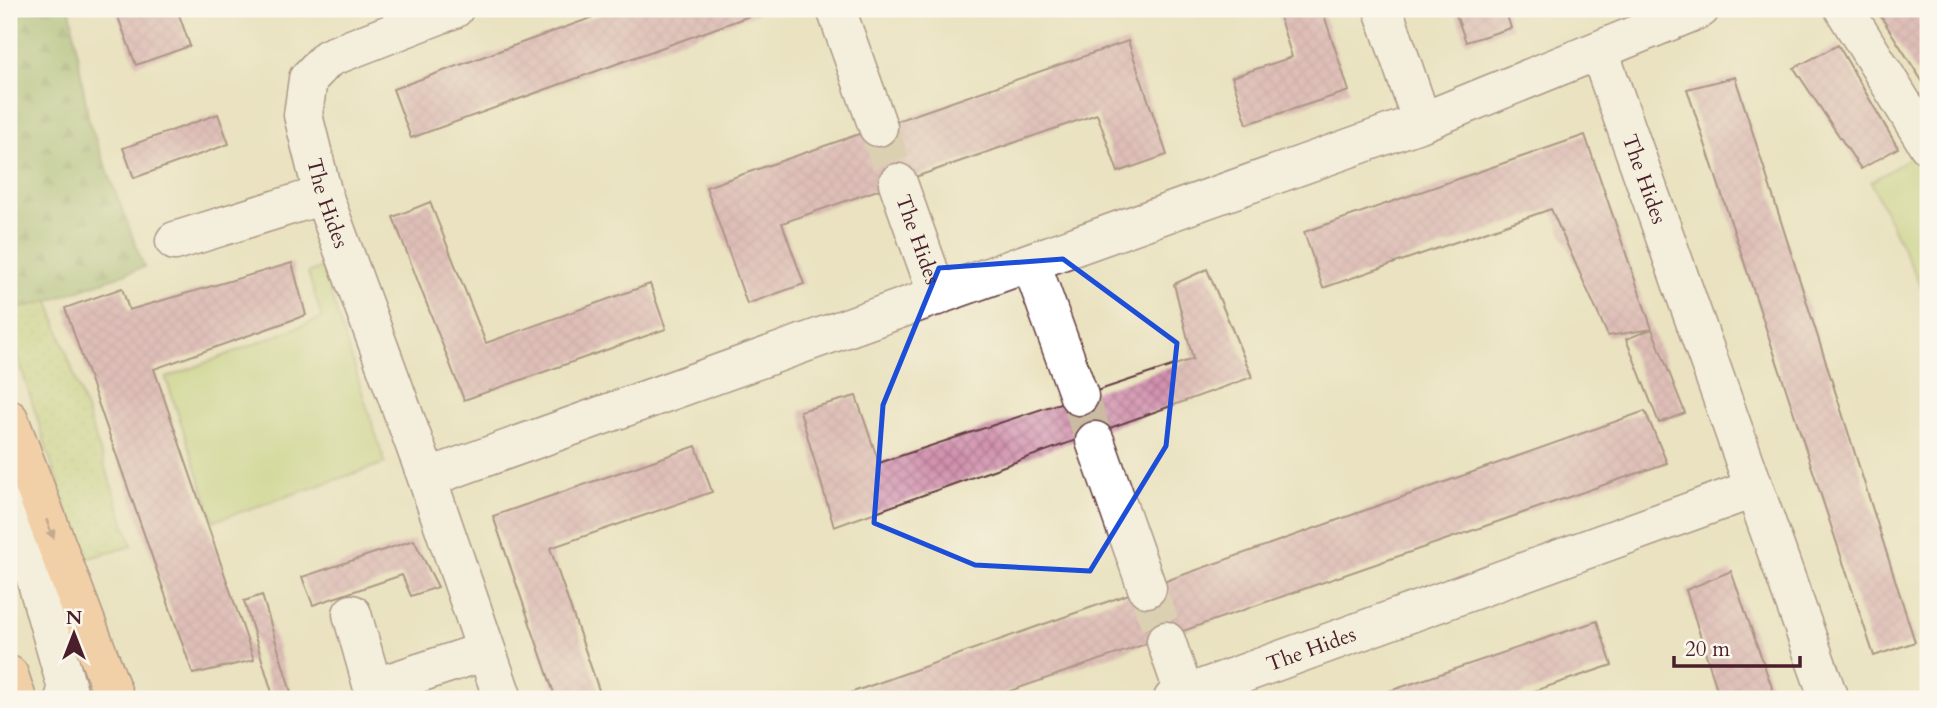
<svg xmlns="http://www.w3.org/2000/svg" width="1937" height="708" viewBox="0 0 1937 708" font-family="Cardo,serif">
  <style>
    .grass { fill: url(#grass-dots); stroke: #82774f; stroke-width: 2 }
    .forest { fill: url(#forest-firs); stroke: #6e6848; stroke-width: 2 }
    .green { fill: #b9cf73; stroke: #82774f; stroke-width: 2 }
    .building { fill: url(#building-cross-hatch) }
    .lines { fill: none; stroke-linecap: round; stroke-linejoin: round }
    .minor-tunnel { stroke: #cabba2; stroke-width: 38; stroke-dasharray: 38 19; stroke-linecap: butt }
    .minor-casing { stroke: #623c41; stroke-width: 41 }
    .major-casing { stroke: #623c41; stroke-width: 41 }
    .minor { stroke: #fff; stroke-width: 38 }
    .major { stroke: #fbbb8d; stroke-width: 38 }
    .oneway { fill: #9a6557 }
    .marked { fill: none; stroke: #1d4ed8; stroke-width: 5; stroke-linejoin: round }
    .labels { text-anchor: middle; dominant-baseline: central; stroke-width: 7; stroke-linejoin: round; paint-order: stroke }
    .street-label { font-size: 21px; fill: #4a1f2b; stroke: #fbf7ec }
  </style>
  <defs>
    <pattern id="grass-dots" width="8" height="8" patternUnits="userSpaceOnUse" patternTransform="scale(1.75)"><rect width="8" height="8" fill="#b9cf73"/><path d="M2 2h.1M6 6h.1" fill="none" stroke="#a1b164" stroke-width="1.8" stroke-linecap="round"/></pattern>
    <pattern id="forest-firs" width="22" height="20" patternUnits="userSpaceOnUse" patternTransform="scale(1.75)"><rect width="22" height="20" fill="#92b265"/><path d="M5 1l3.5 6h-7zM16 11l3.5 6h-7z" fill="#799053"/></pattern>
    <pattern id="building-cross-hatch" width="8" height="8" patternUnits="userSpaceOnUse" patternTransform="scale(1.75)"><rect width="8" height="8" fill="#d292af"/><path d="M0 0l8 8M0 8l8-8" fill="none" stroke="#ac778f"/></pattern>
  </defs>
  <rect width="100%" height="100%" fill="#fbf7ec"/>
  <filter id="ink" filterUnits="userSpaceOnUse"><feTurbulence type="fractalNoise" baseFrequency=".0143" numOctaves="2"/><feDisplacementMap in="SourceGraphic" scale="14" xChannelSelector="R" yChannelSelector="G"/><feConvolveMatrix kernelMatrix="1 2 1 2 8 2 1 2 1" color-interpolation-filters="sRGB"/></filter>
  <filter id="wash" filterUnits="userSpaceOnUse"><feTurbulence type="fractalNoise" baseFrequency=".00686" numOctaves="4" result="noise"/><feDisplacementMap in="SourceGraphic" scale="28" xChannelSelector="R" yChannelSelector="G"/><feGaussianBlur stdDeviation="1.57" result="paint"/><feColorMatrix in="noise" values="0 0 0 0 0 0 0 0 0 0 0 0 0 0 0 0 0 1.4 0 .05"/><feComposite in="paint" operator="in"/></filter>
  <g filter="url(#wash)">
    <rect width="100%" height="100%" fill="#eae2c0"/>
    <path class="grass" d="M9,229L27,306L49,301L132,546L82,560L9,329Z"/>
    <path class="forest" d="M9,9H70L89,122L144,267L49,301L21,308L9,250Z"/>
    <path class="green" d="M1928,147V301L1871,182Z
      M322,267L385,463L214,521L166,378L322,318L308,273Z"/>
    <g id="blocks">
      <path class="building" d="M115,9H177L190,46L136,65Z
        M616,9H769L411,138L393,89Z
        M1277,9H1322L1349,91L1247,124L1232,77L1292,57Z
        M1454,9H1505L1511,28L1466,42Z
        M1876,9H1924L1928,17V90Z
        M1128,41L1167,155L1118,172L1097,114L782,223L804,284L747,304L706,187Z
        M1838,45L1898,148L1861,169L1794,68Z
        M1735,77L1915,642L1874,656L1687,89Z
        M218,114L229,144L134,178L123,148Z
        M1585,135L1652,329L1608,336L1551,209L1323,288L1304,232Z
        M430,202L486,343L650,284L666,329L464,400L393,217Z
        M292,263L306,315L154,369L254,660L193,674L65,308L122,288L129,310Z
        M1207,269L1252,377L834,527L800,411L856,396L879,463L1193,359L1174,284Z
        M1652,329L1685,413L1659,423L1626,339Z
        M1645,411L1667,463L987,699H833Z
        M696,446L712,492L550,548L602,699H556L493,516Z
        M414,540L438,587L411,596L402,575L313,605L302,577Z
        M1731,571L1776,699H1720L1686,590Z
        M262,595L293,699H274L244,601Z
        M1597,621L1612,665L1510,699H1366Z"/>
    </g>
  </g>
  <g filter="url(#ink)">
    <use href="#blocks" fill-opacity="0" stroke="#623c41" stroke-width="2"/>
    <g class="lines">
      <path class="minor-tunnel" d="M878,127L898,183
        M1079,396L1095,441
        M1147,588L1166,641"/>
      <defs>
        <g id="minor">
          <path id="s1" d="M454,9L328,58L308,79L303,115L323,195L427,478L503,699"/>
          <path d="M836,9L878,127"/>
          <path d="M1383,9L1422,122"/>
          <path d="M1844,9L1928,145"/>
          <path id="s2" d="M1599,51L1829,699"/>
          <path id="s3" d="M898,183L938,296"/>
          <path d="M175,241L323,195"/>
          <path d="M1031,263L1079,396"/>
          <path d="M1095,441L1147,588"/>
          <path d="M427,478L1422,122L1700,9"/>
          <path d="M9,484L68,692L64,699"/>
          <path d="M352,614L373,688L486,651"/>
          <path d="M1166,641L1186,699"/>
          <path id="s4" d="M1173,699L1753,489"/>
        </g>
        <path id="major" d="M9,419L115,699
          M9,675L17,699"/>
      </defs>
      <use href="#minor" class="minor-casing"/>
      <use href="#major" class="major-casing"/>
      <use href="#minor" class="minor"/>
      <use href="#major" class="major"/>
    </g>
    <defs><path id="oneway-solid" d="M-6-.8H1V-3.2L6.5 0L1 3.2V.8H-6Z" transform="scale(1.75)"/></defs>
    <use class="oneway" href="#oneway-solid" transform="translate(50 529) rotate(69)"/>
  </g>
  <path d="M0 0H1937V708H0ZM1063,259L1177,343L1166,446L1090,571L975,565L874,523L883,405L939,268Z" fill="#eae2c0" fill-opacity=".55" fill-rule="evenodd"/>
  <path class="marked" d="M1063,259L1177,343L1166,446L1090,571L975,565L874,523L883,405L939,268Z"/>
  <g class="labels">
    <g class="street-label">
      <text stroke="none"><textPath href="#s2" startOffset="136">The Hides</textPath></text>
      <text stroke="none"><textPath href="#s1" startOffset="292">The Hides</textPath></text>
      <text stroke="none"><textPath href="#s3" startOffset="60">The Hides</textPath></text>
      <text stroke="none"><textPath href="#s4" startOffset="147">The Hides</textPath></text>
    </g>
  </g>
  <rect width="1937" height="708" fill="none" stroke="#fbf7ec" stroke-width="35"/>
  <g transform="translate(74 634)" stroke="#fbf7ec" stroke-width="5" paint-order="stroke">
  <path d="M0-5L12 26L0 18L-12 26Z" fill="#4a1f2b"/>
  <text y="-10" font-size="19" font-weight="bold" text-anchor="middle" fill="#4a1f2b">N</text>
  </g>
  <path d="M1674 656v10h126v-10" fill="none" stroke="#4a1f2b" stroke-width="3.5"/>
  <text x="1685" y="656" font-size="21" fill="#4a1f2b" stroke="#fbf7ec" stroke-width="5" paint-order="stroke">20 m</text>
</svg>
